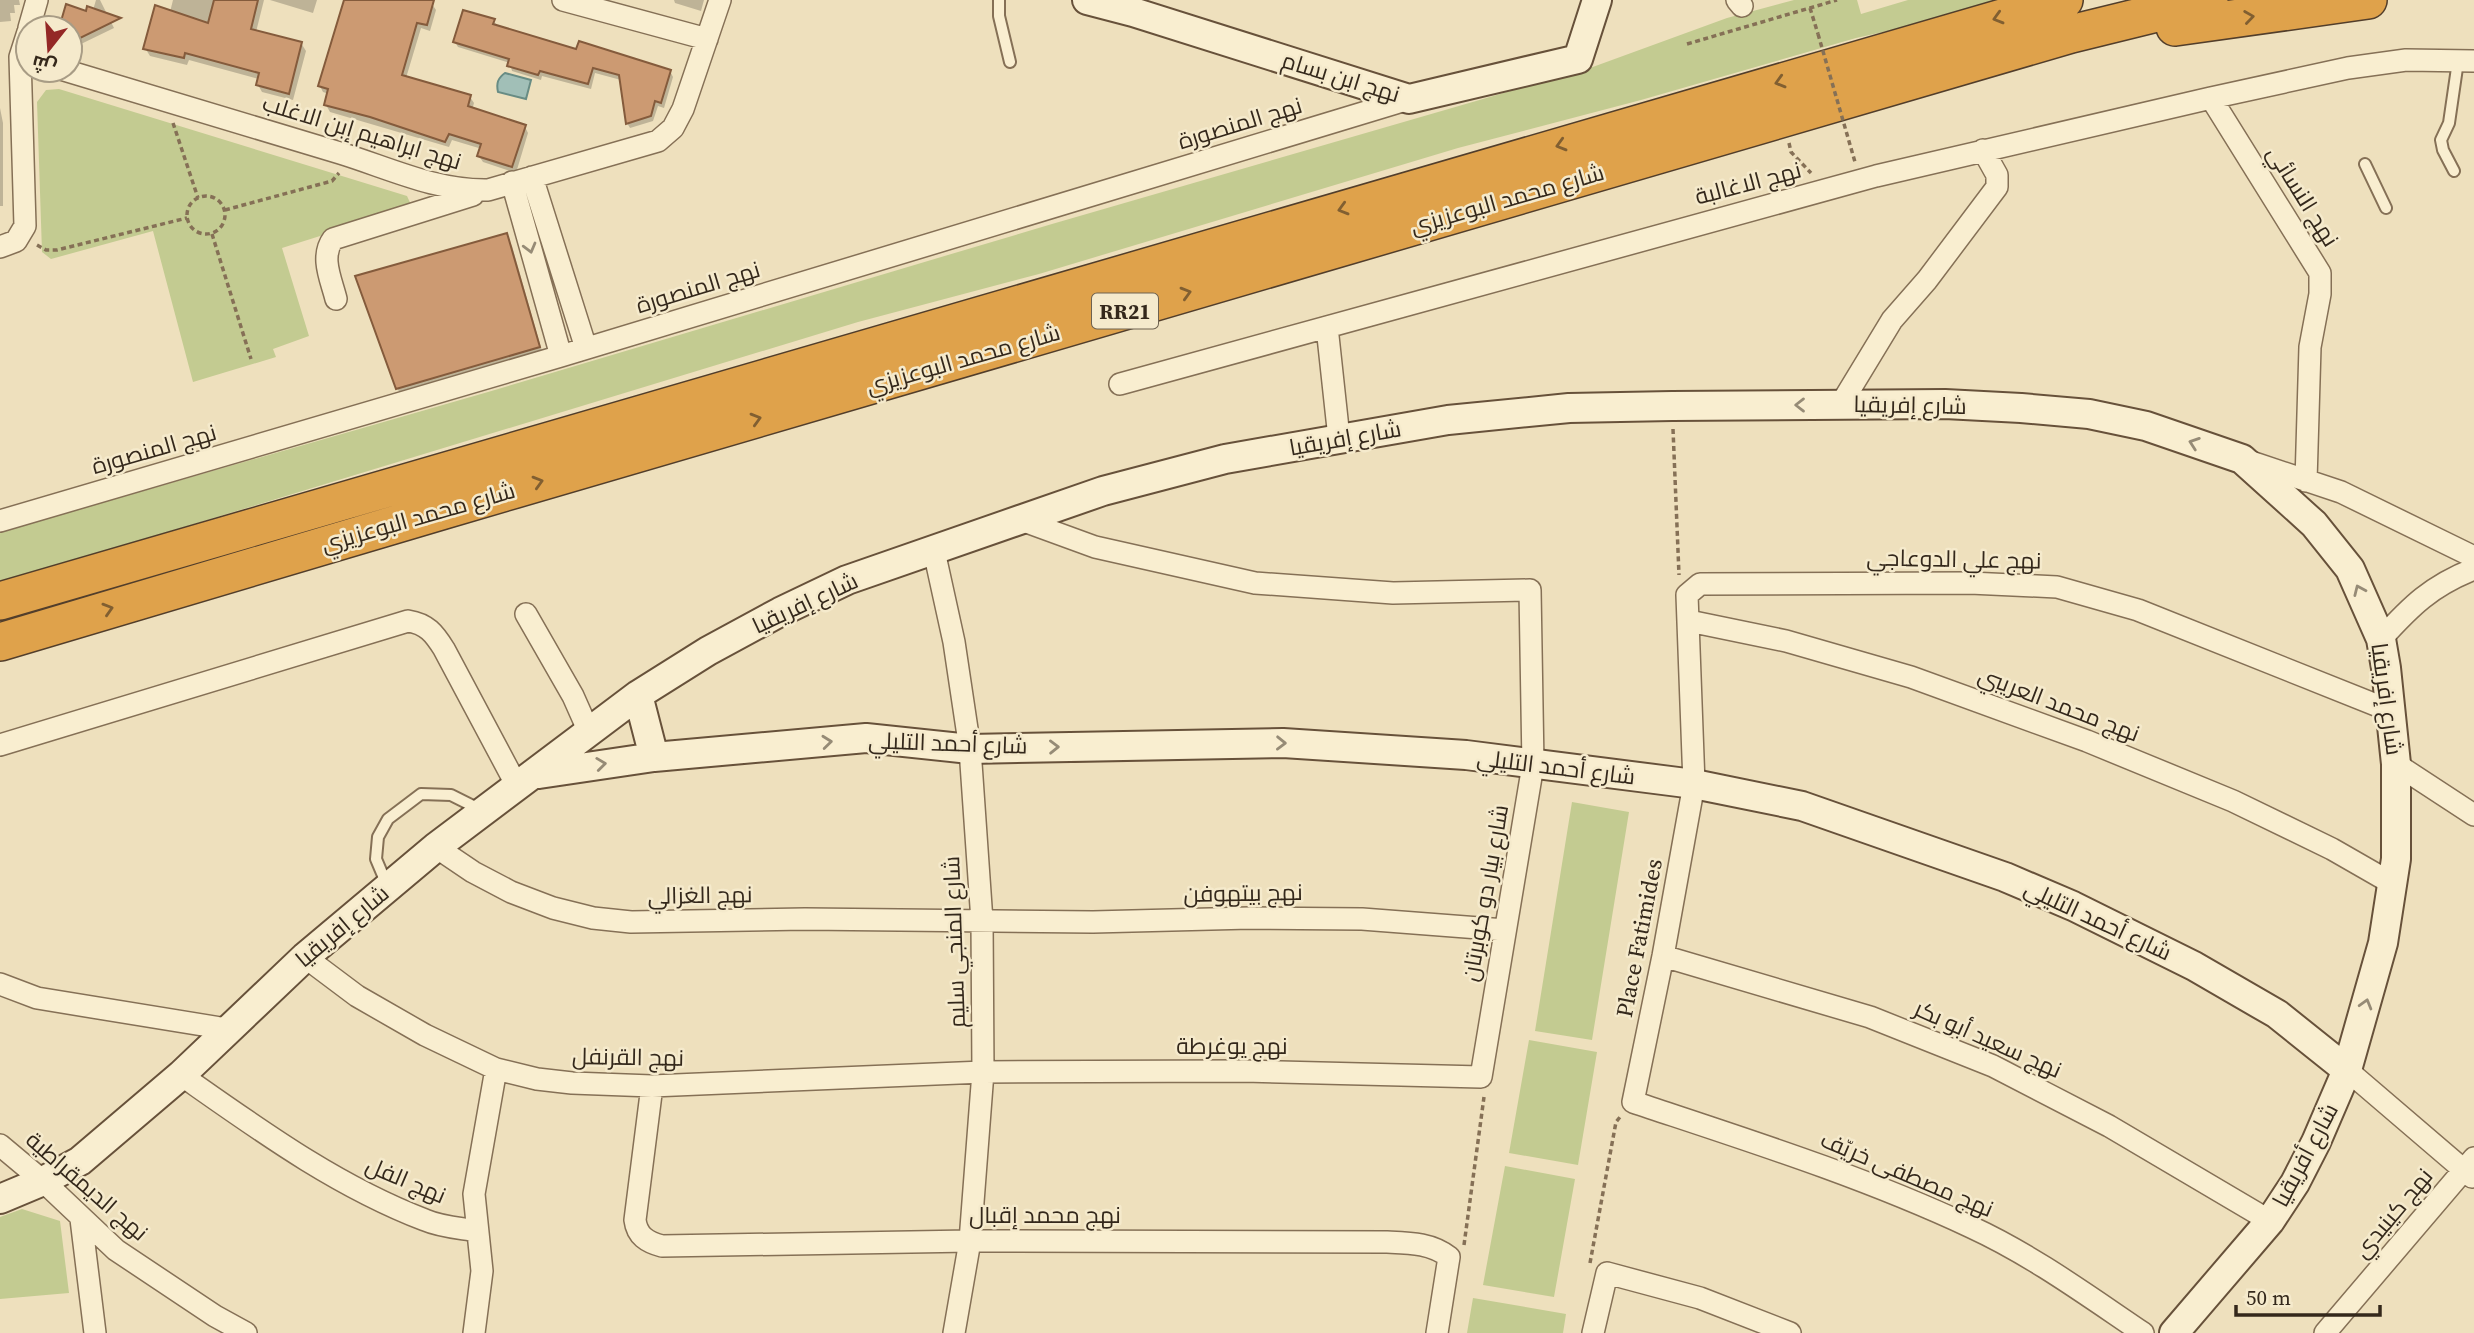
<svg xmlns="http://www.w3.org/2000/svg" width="2474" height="1333" viewBox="0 0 2474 1333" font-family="'Source Serif 4',Cairo,serif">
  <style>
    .green { fill: #c3cb91 }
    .water { fill: #a1bfb7; stroke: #688c84; stroke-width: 2 }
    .shadow { fill: #0003 }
    .building { fill: #cc9a72; stroke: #845b3c; stroke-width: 2 }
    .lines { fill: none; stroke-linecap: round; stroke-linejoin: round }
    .lane-casing { stroke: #857056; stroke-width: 14 }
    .street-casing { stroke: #857056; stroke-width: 24 }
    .secondary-casing { stroke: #67513a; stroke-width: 32 }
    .highway-casing { stroke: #523e2b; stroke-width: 40 }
    .path { stroke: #857056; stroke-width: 3.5; stroke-dasharray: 5 3.5; stroke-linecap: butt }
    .lane { stroke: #f9eed0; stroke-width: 10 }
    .street { stroke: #f9eed0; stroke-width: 21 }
    .secondary { stroke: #f9eed0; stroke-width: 28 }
    .highway { stroke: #dfa24b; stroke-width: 37 }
    .path-bridge { stroke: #857056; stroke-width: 3.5; stroke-dasharray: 5 3.5; stroke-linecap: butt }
    .oneway { stroke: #815f31 }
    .oneway2 { stroke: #968b76 }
    .labels { text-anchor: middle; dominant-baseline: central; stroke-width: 5; stroke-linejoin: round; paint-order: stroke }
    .shield { fill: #f5eacc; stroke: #6e6250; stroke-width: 2 }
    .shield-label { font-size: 21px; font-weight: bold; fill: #34281b }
    .street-label { font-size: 23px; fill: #34281b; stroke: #f5eacc }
  </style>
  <rect width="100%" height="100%" fill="#eee0bd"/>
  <path class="green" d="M1794,0H1857L1861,14L1908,0H2027L1856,38L1641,100L1458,148L1039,274L858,322L0,583V532L488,392L1052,224L1590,68L1727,18Z
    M59,89L407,196L412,207L282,248L309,336L273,349L276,357L193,382L153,231L51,259L42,252L37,102L46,90Z
    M1572,802L1629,812L1592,1040L1535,1031Z
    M1529,1040L1597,1052L1578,1165L1509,1153Z
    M1505,1166L1575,1179L1554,1297L1483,1285Z
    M22,1209L60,1221L69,1293L0,1299V1217Z
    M1473,1298L1566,1314L1563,1333H1467Z"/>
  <path class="water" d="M505,73L531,80L526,99L498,92C496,83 498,78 505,73Z"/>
  <path class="shadow" d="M0,0H19L20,5H14L15,13H10L11,21L0,22Z
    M96,0H100L114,28L81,44L70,41V28H61L93,10Z
    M173,0H264L256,32L301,43L306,51L293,100L262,92L258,85L259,79L189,60L187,65L150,56L145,48L170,12Z
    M270,0H317L313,13Z
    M346,0H420L432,4L436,10L430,31L421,28L406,78L470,97L474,103L472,110L525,127L528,133L516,173L483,162L479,156L482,149L452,140L449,147L330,112L326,105L329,94L323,92L320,86Z
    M674,0H704L701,11L675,3Z
    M494,21L497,26L578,51L670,71L673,77L664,108L658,106L653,121L630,128L627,123L621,80L595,73L591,89L542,76L541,80L512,71L510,63L458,47L455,42Z
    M0,108L3,123V206H0Z
    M506,235L512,246L544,358L403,398L397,388Z"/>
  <path class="building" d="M214,0H258L251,29L302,42L289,94L256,85L259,73L185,53L184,58L143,49L155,5L208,23Z
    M344,0H434L427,25L417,23L402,75L471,95L468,106L526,125L512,167L477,156L481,144L449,134L445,142L370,117L324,105L328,89L318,86Z
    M66,4L86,11L87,6L121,18L70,43V28H59Z
    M463,10L495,19L493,24L576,49L579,41L671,70L661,103L655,101L651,116L626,124L619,75L593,68L588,84L540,71L538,75L507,66L509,59L453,42Z
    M507,233L540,347L396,389L355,276Z"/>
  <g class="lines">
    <defs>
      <path id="lane" d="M999,0V16L1010,62
        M2365,164L2386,208
        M2454,171L2443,150L2441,140L2449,123L2458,61
        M387,885L376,859L378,837L388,819L421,794L451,795L481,810"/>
      <path id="street" d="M563,0L707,39
        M1737,0L1742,6
        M29,28L37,0
        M64,70C156,97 248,125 340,153C389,168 435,191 488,190L658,141L673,128L683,109L720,0
        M2211,98L2348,68L2406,60L2474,61
        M532,177L586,348
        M512,182L561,356
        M0,247L16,241L25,226L20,57L28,32
        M336,299C331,279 320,257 333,239L473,195
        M1327,327L1339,438
        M1120,384L1876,176L2211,98L2320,273V294L2310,347L2306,481
        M1841,404L1892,320L1927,280L1997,187V175L1983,150
        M2251,462L2341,492L2474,557
        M0,521L561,356L1409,99
        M934,551L954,642L970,749L982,921L983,1072L970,1241L954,1333
        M526,614L573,696L589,732
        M1689,621L1786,641L1911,677L2087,741L2233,801L2332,849L2393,884
        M2381,639C2411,606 2431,586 2474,569
        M0,745L408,621C427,624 434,633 444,649L517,786
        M2396,764L2474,815
        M436,847L473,872L511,892L553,908L593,918L631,922L805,919L1093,922L1250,918L1362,919L1505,930
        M1663,956L1870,1017L1993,1066L2109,1126L2270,1221
        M305,957L357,996L425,1035L496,1069L537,1079L572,1083L652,1086L983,1072L1244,1071L1481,1077L1533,765L1530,590L1393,593L1255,583L1095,547L1021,520
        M0,984L37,998L227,1029
        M2347,1070L2472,1177
        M181,1075C258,1129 336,1186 425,1220C441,1227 460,1228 477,1231
        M652,1086L635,1220C637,1236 647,1242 662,1246L970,1241L1387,1242C1410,1243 1431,1243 1449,1257L1437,1333
        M0,1145L43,1181L116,1250L215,1316L246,1333
        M81,1219L95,1333
        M474,1333L482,1271L474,1194L496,1069
        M1593,1333L1607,1273L1700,1298L1790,1333
        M2143,1333C2088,1296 2032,1255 1971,1227C1862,1176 1747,1140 1633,1102L1663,956L1694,784L1687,595L1700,584L1970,583L2057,587L2138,610L2391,711
        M2325,1333L2474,1158"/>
      <path id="secondary" d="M1087,0L1133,12L1409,99L1578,59L1597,0
        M638,695L654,757
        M539,774L654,757L866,738L970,749L1283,743L1466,755L1694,784L1802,806L2005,877L2073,906L2194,966L2277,1014L2347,1070
        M0,1199L43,1181L80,1161L181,1075L305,957L436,847L638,695L708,651L780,612L847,580L1103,491L1225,459L1448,420L1569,408L1672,406L1945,404L2021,408L2089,414L2146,426L2242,459L2314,524L2350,569L2381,639L2386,668L2396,764V859L2383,943L2347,1070L2316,1142L2295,1183L2270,1221L2174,1333"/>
      <path id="highway" d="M2175,27L2368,0
        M0,601L2064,0
        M0,642L444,510L2071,34L2209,0"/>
    </defs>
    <use href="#lane" class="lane-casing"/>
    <use href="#street" class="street-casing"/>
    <use href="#secondary" class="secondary-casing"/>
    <use href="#highway" class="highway-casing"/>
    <path class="path" d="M1810,8L1818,34
      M1687,44L1837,0
      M173,123L198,198
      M1789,143L1791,152L1811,173
      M187 215a19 19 0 1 1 38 0a19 19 0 1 1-38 0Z
      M225,210L332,181L339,173
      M212,234L251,359
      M37,245L46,250H57L187,218
      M1673,429L1679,575
      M1464,1245L1484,1097
      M1590,1263L1616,1122L1620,1117"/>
    <use href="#lane" class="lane"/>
    <use href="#street" class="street"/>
    <use href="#secondary" class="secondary"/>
    <use href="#highway" class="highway"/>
    <path class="path-bridge" d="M1818,34L1855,162"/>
  </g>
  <defs><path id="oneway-chevron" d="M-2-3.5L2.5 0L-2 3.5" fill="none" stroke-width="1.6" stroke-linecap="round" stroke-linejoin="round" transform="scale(1.75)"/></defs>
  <g class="oneway">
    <use href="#oneway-chevron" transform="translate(2249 17) rotate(-8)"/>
    <use href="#oneway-chevron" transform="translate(1998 18) rotate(164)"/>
    <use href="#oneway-chevron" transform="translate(1780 82) rotate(164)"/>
    <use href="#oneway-chevron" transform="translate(1561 145) rotate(164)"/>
    <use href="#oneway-chevron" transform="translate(1343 209) rotate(164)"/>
    <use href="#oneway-chevron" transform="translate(1186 293) rotate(-16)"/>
    <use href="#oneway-chevron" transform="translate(756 419) rotate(-16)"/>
    <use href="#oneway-chevron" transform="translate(538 482) rotate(-16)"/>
    <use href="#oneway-chevron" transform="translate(108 609) rotate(-17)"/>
  </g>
  <g class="oneway2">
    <use href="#oneway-chevron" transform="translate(530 248) rotate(75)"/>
    <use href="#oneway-chevron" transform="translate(1800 405) rotate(180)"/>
    <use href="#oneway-chevron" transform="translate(2194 443) rotate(-161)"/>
    <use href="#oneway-chevron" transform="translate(2359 590) rotate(-114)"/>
    <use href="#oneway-chevron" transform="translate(827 742) rotate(-6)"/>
    <use href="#oneway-chevron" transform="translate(1281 743) rotate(1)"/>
    <use href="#oneway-chevron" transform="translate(1054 747) rotate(-1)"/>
    <use href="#oneway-chevron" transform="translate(601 764) rotate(-7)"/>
    <use href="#oneway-chevron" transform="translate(2366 1004) rotate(-74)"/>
  </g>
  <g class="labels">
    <rect class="shield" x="1092" y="293.5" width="66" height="35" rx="5"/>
    <g class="shield-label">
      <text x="1125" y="311">RR21</text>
    </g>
    <g class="street-label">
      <text transform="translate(1341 77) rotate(17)">نهج ابن بسام</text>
      <text transform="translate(1240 123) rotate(-17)">نهج المنصورة</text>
      <text transform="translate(362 132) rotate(17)">نهج ابراهيم إبن الاغلب</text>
      <text transform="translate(1748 183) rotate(-15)">نهج الاغالبة</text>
      <text transform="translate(2303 196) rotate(58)">نهج النسائي</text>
      <text transform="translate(1507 199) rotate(-16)">شارع محمد البوعزيزي</text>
      <text transform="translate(698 287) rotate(-17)">نهج المنصورة</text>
      <text transform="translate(963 359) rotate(-16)">شارع محمد البوعزيزي</text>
      <text transform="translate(1910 405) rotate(1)">شارع إفريقيا</text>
      <text transform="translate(1345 438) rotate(-10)">شارع إفريقيا</text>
      <text transform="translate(154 449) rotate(-16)">نهج المنصورة</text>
      <text transform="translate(418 517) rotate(-16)">شارع محمد البوعزيزي</text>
      <text transform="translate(1954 559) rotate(1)">نهج علي الدوعاجي</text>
      <text transform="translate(805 603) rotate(-25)">شارع إفريقيا</text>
      <text transform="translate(2387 699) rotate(82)">شارع إفريقيا</text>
      <text transform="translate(2059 704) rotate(21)">نهج محمد العريبي</text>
      <text transform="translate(948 743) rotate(2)">شارع أحمد التليلي</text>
      <text transform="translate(1556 767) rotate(7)">شارع أحمد التليلي</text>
      <text transform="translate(1243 893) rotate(-1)">نهج بيتهوفن</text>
      <text transform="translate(1485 893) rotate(-80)">شارع بيار دو كوبرتان</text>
      <text transform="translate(700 895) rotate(-1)">نهج الغزالي</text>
      <text transform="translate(2098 920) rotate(25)">شارع أحمد التليلي</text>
      <text transform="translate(342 926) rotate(-40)">شارع إفريقيا</text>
      <text transform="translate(1639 938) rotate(-79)">Place Fatimides</text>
      <text transform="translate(954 942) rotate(-92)">شارع المنجي سليم</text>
      <text transform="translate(1988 1039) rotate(24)">نهج سعيد أبو بكر</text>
      <text x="1232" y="1046">نهج يوغرطة</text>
      <text transform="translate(628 1057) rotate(1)">نهج القرنفل</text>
      <text transform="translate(2305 1155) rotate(-62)">شارع أفريقيا</text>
      <text transform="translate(1907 1174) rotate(23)">نهج مصطفى خريّف</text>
      <text transform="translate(406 1180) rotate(23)">نهج الفل</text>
      <text transform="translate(87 1186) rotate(41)">نهج الديمقراطية</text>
      <text transform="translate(2393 1213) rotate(-50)">نهج كينيدي</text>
      <text x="1045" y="1215">نهج محمد إقبال</text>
    </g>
  </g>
  <g transform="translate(49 49) rotate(197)"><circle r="33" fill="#f5eacc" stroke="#a89c85" stroke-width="2"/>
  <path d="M0-5L12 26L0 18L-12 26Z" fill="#942826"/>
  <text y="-10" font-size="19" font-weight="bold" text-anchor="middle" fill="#34281b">ش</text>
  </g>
  <path d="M2236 1305v10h144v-10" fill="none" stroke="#34281b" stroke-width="3.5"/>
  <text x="2246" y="1305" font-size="21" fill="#34281b" stroke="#f5eacc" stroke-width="5" paint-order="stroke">50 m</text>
</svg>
